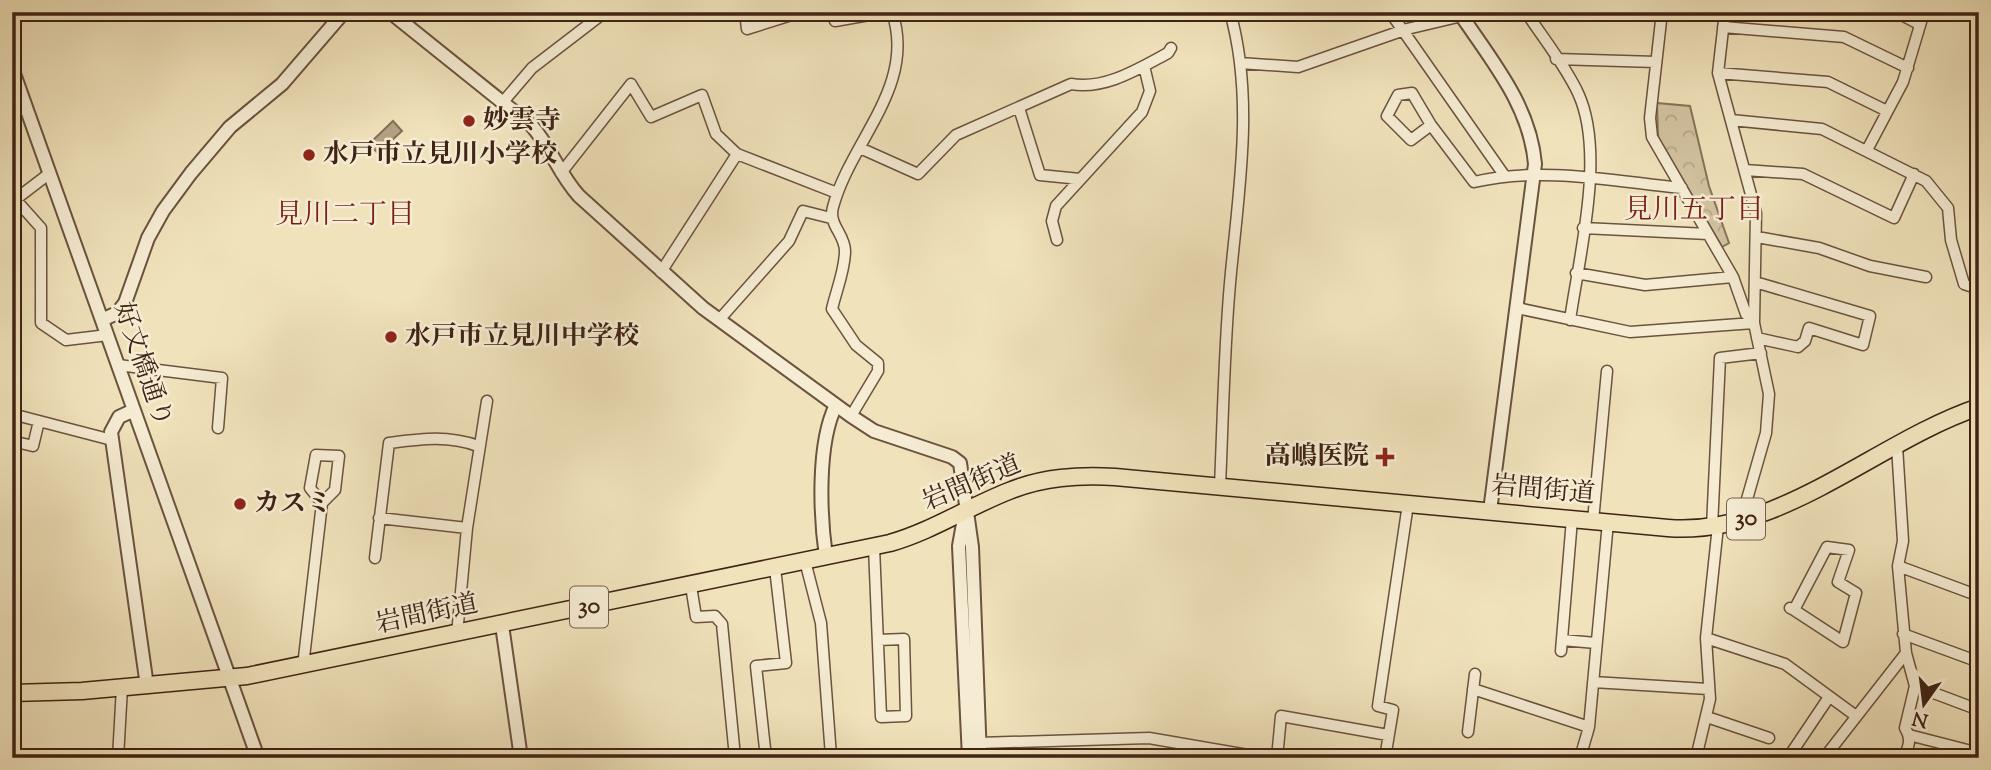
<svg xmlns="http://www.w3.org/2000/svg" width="1991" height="770" viewBox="0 0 1991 770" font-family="'Sorts Mill Goudy','Noto Serif JP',serif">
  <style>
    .park { fill: url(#park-crowns); stroke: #88725a; stroke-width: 2 }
    .water { fill: #b4a183; stroke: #856f57; stroke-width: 2 }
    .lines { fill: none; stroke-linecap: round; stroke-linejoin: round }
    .minor-casing { stroke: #6b533e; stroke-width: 13 }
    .tertiary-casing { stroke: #6b533e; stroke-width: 16 }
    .primary-casing { stroke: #3f2315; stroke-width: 19 }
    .minor { stroke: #f5ecd3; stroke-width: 10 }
    .tertiary { stroke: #f5ecd3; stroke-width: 12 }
    .primary { stroke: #f0e2bb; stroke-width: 16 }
    .poi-dot { fill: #8f2418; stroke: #f5ecd3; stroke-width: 2.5 }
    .labels { text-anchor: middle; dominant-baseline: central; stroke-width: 5; stroke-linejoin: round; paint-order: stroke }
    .shield { fill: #f5ecd3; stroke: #765f4e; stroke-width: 2 }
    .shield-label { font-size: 24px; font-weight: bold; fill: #3f2315 }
    .poi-label { font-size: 26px; font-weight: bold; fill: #3f2315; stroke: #f5ecd3; text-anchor: start }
    .street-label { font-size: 26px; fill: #3f2315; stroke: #f5ecd3 }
    .neighbourhood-label { font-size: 28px; fill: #7a1f14; stroke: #f5ecd3 }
  </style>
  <defs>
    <pattern id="park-crowns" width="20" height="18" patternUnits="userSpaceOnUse" patternTransform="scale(1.75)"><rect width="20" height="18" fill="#d2c29f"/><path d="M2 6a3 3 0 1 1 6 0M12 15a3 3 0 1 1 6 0" fill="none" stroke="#b5a688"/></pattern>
  </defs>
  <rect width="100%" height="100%" fill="#f0e2bb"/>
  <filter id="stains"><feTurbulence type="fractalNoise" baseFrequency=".00286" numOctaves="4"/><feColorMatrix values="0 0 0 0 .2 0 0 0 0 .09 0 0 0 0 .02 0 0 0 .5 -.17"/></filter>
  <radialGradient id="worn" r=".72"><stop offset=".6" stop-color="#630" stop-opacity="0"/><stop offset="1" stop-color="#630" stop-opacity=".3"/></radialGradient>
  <path class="park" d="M1657,103L1690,106L1709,186L1729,243L1722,247L1658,137Z"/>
  <path class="water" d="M393,121L402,131L378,153L369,144Z"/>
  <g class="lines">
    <defs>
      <path id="minor" d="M745,12L747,29L801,12
        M832,12L835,21L886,12
        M1390,12L1504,175
        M1526,12C1543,38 1565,65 1578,93C1606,153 1579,256 1570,320
        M1588,12L1661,14
        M1662,12L1650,118L1652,137L1733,277L1746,314L1754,323
        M1725,12L1718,73L1756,213L1754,323L1769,394L1766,433L1741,520
        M1896,12L1919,24
        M1723,27L1844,37L1908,68
        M1556,59L1656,62
        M1240,63L1298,67L1407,29L1462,16L1497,12
        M1718,73L1828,82L1887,111
        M503,102L532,68L605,12
        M1019,108L1040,175L1080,179
        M1731,120L1822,129L1926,181L1948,208L1951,240L1964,284L1979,289
        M1431,125L1411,140L1387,116L1398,95L1412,93L1431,125L1474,182C1542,166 1612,181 1682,188
        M860,148L918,174L956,135L1071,84C1105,90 1138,69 1168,53L1171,48
        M1867,150L1903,82L1924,12
        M1745,170L1803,174L1894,218L1914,174
        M561,173L631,84L651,117L702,95L716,134L737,154L837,193
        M16,200L41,228V323L66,340L108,335
        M12,202L50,173
        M1583,228L1708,234
        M1757,237L1819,248L1870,266L1926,277
        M1057,240L1052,221L1056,206L1142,112L1150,91L1144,66
        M661,272L737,154
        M1576,273L1645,285L1733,277
        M1755,282L1870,316L1863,345L1809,328L1805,341L1798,347L1757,338
        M1517,308L1630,332L1754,323
        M719,320L789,241L803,211L831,218
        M118,365L222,378L218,428
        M12,414L112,440
        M851,416L878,371V363L856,345L832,309C836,291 845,270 845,251C845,234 828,225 833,207C851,140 917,86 892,12
        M12,441L33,446L39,421
        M1897,446L1903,541L1898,566L1906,653L1915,686L1905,728C1912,739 1909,747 1903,758
        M1220,486C1223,418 1224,351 1230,283C1238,194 1255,100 1230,12
        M379,518L467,528
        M1593,521L1607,371
        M1712,527L1720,358L1761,353
        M874,547L881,717L906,716L904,639L878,640
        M375,558L389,443C421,439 447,435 478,446
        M805,561L821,623L831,756
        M1898,566L1979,596
        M691,586L696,617L715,616L722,624L735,757L729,758
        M1790,608L1794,610L1843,642L1856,593L1838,582L1849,550L1827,547L1794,610
        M457,634L467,528L487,401
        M1903,634L1979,662
        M1706,638L1785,664L1856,716
        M1562,640L1596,643
        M1561,651L1572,519
        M303,666L322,503L335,490L339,456L316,455L310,488L322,503
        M1593,682L1708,689
        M1915,686L1979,710
        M1473,689L1589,727
        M1707,717L1769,738
        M1468,732L1475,674
        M1909,735L1979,753
        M979,743L1149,738L1265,758
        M118,758L122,687
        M766,758L756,666L786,663L775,568
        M1277,758L1281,716L1388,735
        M1385,758L1393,710L1378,706L1408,504
        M1580,758L1589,727L1608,522
        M1696,758L1710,699L1706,638L1718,526
        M1788,758L1829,697
        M1824,758L1906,653"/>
      <path id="tertiary" d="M390,12L532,126C551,148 559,174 579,196L703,308L851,416L874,431L952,457L960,463L972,547L980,758
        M1459,12C1491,60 1530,105 1535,164L1490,511
        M12,68L258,758
        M102,320L117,313L125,303L148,238L163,211L191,173L230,127L282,84L344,12
        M134,410L119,417L111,432L147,686
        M964,518L959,546L969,758
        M826,557C820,515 817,443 836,405
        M502,625L521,758"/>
      <path id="primary" d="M12,693L82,691L247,676L890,543C932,531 968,507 1009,491C1043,477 1078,475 1115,477L1668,528C1780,537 1877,441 1979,407"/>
    </defs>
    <use href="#minor" class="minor-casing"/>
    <use href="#tertiary" class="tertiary-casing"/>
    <use href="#primary" class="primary-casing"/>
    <use href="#minor" class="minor"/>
    <use href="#tertiary" class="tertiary"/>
    <use href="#primary" class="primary"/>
  </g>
  <g class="poi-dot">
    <circle cx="469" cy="121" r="7"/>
    <circle cx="309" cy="155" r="7"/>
    <circle cx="391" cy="337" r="7"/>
    <path d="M1381.5 446.5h7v7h7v7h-7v7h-7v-7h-7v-7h7z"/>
    <circle cx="240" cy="504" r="7"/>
  </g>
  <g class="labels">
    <g class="shield">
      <rect x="1727" y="498.5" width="38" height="41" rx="5"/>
      <rect x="570" y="586.5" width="38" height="41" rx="5"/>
    </g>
    <g class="shield-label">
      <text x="1746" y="519">30</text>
      <text x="589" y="607">30</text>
    </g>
    <g class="poi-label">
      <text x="483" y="121">妙雲寺</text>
      <text x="323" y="155">水戸市立見川小学校</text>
      <text x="405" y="337">水戸市立見川中学校</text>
      <text x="1369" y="457" text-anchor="end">高嶋医院</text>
      <text x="254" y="504">カスミ</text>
    </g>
    <g class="street-label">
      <text transform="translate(142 365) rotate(71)">好文橋通り</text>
      <text transform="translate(972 484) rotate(-23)">岩間街道</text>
      <text transform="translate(1543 491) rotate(5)">岩間街道</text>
      <text transform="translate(427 615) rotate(-12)">岩間街道</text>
    </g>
    <g class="neighbourhood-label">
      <text x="1694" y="211">見川五丁目</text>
      <text x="345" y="216">見川二丁目</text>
    </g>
  </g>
  <rect width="1991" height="770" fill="none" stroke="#f0e2bb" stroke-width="42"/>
  <rect x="14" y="14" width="1963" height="742" fill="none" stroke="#3f2315" stroke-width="3.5"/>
  <rect x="21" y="21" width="1949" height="728" fill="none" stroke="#3f2315" stroke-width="2"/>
  <g transform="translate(1924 704) rotate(194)" stroke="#f5ecd3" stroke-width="5" paint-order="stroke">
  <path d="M0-5L12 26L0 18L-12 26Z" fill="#3f2315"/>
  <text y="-10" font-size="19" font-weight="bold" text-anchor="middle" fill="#3f2315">N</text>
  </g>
  <rect width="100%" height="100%" filter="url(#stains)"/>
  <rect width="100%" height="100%" fill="url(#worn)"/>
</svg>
